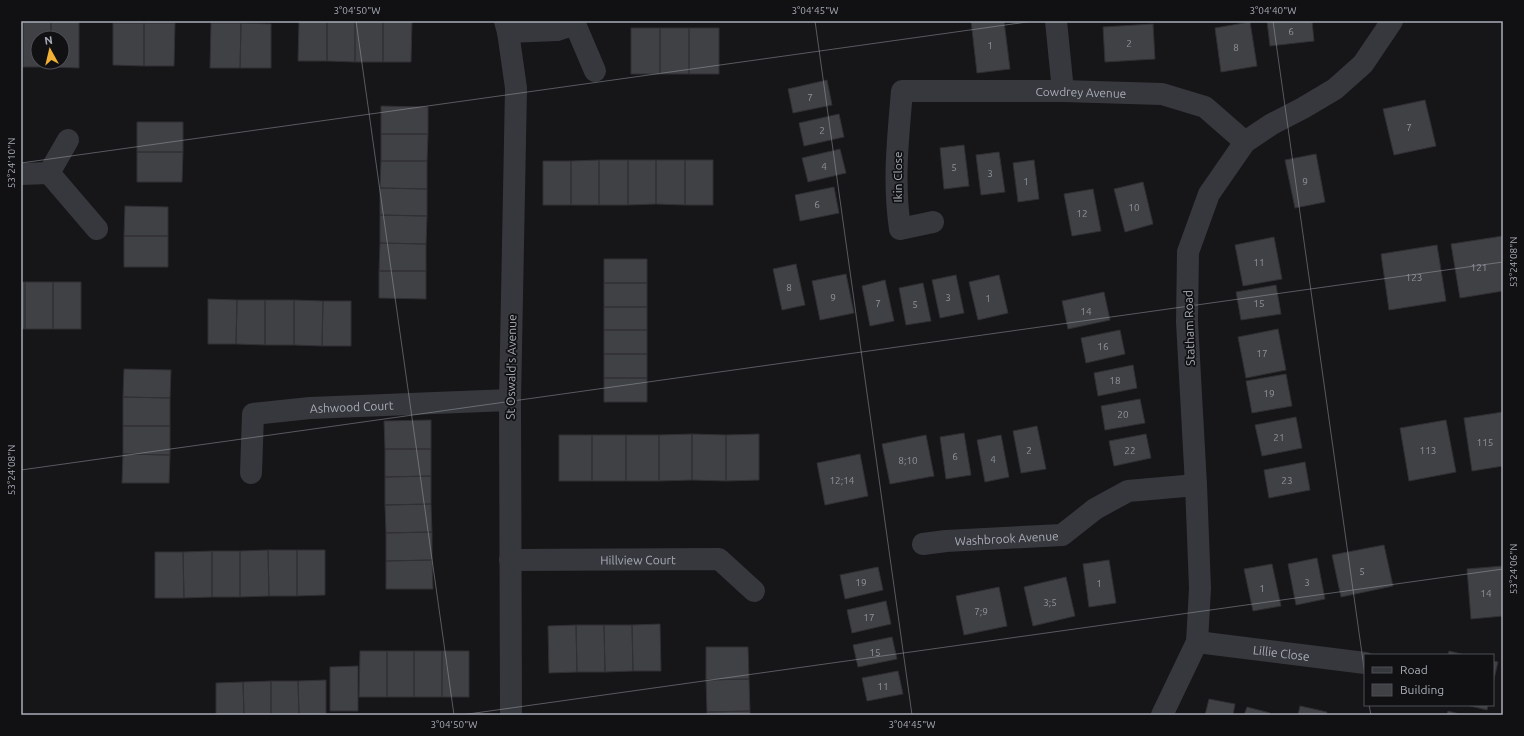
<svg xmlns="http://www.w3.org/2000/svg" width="1524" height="736" viewBox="0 0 1524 736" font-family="Ubuntu,sans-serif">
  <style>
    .building { fill: #404145; stroke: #303034 }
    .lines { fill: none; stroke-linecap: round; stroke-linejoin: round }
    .street { stroke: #37383d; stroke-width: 22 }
    .ticks { fill: none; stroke: #a8adb8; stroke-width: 1; stroke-opacity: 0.45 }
    .labels { text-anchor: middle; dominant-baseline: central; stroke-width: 3.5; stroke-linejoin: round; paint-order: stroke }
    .number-label { font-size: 10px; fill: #8e929b }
    .street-label { font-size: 12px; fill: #a8adb8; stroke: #111113 }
    .neatline { fill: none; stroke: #a8adb8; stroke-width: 1.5 }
    .ticks-label { font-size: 10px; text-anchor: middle; fill: #a8adb8 }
  </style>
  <rect width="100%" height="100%" fill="#161618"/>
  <path class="building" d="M21,21H23V67H21Z
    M23,21H51V38H38V62H51V67H23Z
    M51,21H79V68L51,67V62H62V38H51Z
    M299,21H327V61H298Z
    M327,21H355V62L327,61Z
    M355,21H383V62H355Z
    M383,21H412L411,62H383Z
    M971,21H1004L1010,69L977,73Z
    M1267,21H1312L1314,41L1270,46Z
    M1250,22L1257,66L1221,72L1215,28Z
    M113,23H144V66L113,65Z
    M144,23H175L174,66H144Z
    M211,23H241L240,68H210Z
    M241,23L271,24V68H240Z
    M1153,24L1155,59L1105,62L1103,27Z
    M631,28H660V74H631Z
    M660,28H689V74H660Z
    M689,28H719V74H689Z
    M827,80L832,105L793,113L788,89Z
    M1425,100L1436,146L1394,155L1383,109Z
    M381,106L428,107V134H381Z
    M839,114L844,137L804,146L799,123Z
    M137,122H183V152H137Z
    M381,134H428L427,161H381Z
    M964,145L969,186L944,189L940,148Z
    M840,149L846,173L808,182L802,158Z
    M137,152H183L182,182H137Z
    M999,152L1005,192L981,195L976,155Z
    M1316,154L1325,202L1295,208L1285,160Z
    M599,160V205H571V161Z
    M599,160H628V205H599Z
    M628,160H656V204L628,205Z
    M656,160H685V205L656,204Z
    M685,160H713V205H685Z
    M1034,160L1039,199L1018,202L1013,163Z
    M381,161H427V189L380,188Z
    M543,161H571V205H543Z
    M1143,182L1153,224L1125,232L1114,189Z
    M834,187L839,213L800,221L795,195Z
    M380,188L427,189V216L380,215Z
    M1093,189L1101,231L1072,236L1064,194Z
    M125,206L168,207V236H124Z
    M380,215L427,216L426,244L380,243Z
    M124,236H168V267H124Z
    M1503,236V291L1460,298L1451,244Z
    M1274,237L1282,279L1243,286L1235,245Z
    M380,243L426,244V271H379Z
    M1437,245L1446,301L1389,310L1381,254Z
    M604,259H647V283H604Z
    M796,264L805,305L782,310L773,269Z
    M379,271H426V299L379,298Z
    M846,274L854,313L820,320L812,281Z
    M956,275L964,313L940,318L932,280Z
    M999,275L1008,313L978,320L969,282Z
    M885,280L894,321L870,326L862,286Z
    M21,282H25V329H21Z
    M25,282H53V329H25Z
    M53,282H81V329H53Z
    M604,283H647V307H604Z
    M923,283L931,321L906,325L899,288Z
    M1276,285L1281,314L1241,320L1236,292Z
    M1104,292L1110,320L1068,329L1062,301Z
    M208,299L237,300L236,344H208Z
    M237,300H265V345L236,344Z
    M265,300H294V345H265Z
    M294,300L323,301L322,346L294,345Z
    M323,301H351V346H322Z
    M604,307H647V330H604Z
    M1278,329L1286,370L1246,378L1238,337Z
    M604,330H647V354H604Z
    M1120,330L1125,354L1086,363L1081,338Z
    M604,354H647V378H604Z
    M1133,365L1137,388L1098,396L1094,373Z
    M124,369L171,370L170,398L123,397Z
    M1286,374L1292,406L1252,413L1246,381Z
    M604,378H647V402H604Z
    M123,397L170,398V426H123Z
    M1140,399L1145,423L1105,430L1101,406Z
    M1503,412V466L1472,471L1464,418Z
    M1296,417L1302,448L1262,456L1255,425Z
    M431,420V449H385L384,421Z
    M1446,420L1456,472L1409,481L1400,428Z
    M123,426H170V455L123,454Z
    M1037,426L1046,469L1021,473L1013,431Z
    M964,433L971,475L946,479L940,437Z
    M692,434V480L659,481V435Z
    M692,434L726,435V481L692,480Z
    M759,434V480L726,481V435Z
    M1146,434L1151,458L1114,466L1109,441Z
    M559,435H592V481H559Z
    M592,435H626V481H592Z
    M626,435H659V481H626Z
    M926,435L934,476L890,484L882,444Z
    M1001,435L1009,477L985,482L977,440Z
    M385,449H431V476L385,477Z
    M123,454L170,455L169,483H122Z
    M860,454L868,496L825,505L817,463Z
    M1305,462L1310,490L1269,498L1264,470Z
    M431,476V504L385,505V477Z
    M431,504L432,532L386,533L385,505Z
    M432,532V560L386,561V533Z
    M1384,545L1393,586L1341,597L1332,555Z
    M268,550L269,596L240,597V551Z
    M268,550H297V596H269Z
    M297,550H325V595L297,596Z
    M212,551V597L184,598L183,552Z
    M212,551H240V597H212Z
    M155,552H183L184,598H155Z
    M1317,558L1325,599L1296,605L1288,564Z
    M432,560L433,589H386V561Z
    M1109,560L1116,603L1089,607L1083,564Z
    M1272,564L1281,606L1253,611L1244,569Z
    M1503,566V616L1471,619L1467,569Z
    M878,567L883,590L845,599L840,575Z
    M1066,577L1075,616L1033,626L1024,587Z
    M999,587L1007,626L964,635L956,596Z
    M886,601L891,624L852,633L847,610Z
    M660,624L661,671H633L632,625Z
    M576,625L577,672L549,673L548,626Z
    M576,625H604L605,672H577Z
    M604,625H632L633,671L605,672Z
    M892,637L897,659L858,667L853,645Z
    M706,647H748L749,679L706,680Z
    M360,651H387V697H359Z
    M387,651H414V697H387Z
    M414,651H442V697H414Z
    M442,651H469V697H442Z
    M1449,651L1465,655H1448Z
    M1493,661L1498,662L1493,683Z
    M358,666V711H330V667Z
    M898,671L903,694L867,701L862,678Z
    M749,679L750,711L707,712L706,680Z
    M326,680V715H299L298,681Z
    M271,681V715H244L243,682Z
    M271,681H298L299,715H271Z
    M243,682L244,715H216V683Z
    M1209,699L1235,704L1233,715H1205Z
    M1466,705H1488L1487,710Z
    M1300,706L1327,712L1326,715H1298Z
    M1247,707L1270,713L1269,715H1244Z
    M750,711V715H707V712Z
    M1448,711L1463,715H1447Z"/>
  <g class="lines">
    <g class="street">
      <path d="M505,21L508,32L516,88L510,400L511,715"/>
      <path d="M1056,21L1063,91"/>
      <path d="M575,24L595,71"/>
      <path d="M508,32L557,30L575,24L573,21"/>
      <path d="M49,173L97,229"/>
      <path d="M21,174L49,173L68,140"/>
      <path id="s1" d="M933,222L900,229C893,181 898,139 902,91H1063L1162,94L1205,107L1245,142"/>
      <path id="s2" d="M251,473L253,414L310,408L510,400"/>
      <path id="s3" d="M923,544L946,541L1062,535L1095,509L1128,491L1196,485"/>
      <path id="s4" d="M510,560L719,559L754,591"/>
      <path id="s5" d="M1197,642L1365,663"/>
      <path d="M1162,715L1197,642L1200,588L1196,485L1187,322L1188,252L1209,194L1245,142L1272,124L1303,108L1335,89L1363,64L1392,21"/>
    </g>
  </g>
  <path class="ticks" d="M356,21L454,715M815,21L912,715M1273,21L1365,675M21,163L1034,21M21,470L1503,262M1369,705L1371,715M461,715L1503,569"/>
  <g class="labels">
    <g class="number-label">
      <text x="1291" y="31">6</text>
      <text x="1129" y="43">2</text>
      <text x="990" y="45">1</text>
      <text x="1236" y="47">8</text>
      <text x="810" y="97">7</text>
      <text x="1409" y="127">7</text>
      <text x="822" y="130">2</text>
      <text x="824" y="166">4</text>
      <text x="954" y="167">5</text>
      <text x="990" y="173">3</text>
      <text x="1026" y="181">1</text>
      <text x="1305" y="181">9</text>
      <text x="817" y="204">6</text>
      <text x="1134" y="207">10</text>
      <text x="1082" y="213">12</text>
      <text x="1259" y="262">11</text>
      <text x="1479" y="267">121</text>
      <text x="1414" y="277">123</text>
      <text x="789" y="287">8</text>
      <text x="833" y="297">9</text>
      <text x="948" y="297">3</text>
      <text x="988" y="298">1</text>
      <text x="878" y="303">7</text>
      <text x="1259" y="303">15</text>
      <text x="915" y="304">5</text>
      <text x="1086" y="311">14</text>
      <text x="1103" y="346">16</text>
      <text x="1262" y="353">17</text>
      <text x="1115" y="380">18</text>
      <text x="1269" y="393">19</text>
      <text x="1123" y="414">20</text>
      <text x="1279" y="437">21</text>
      <text x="1485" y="442">115</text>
      <text x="1029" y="450">2</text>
      <text x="1130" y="450">22</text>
      <text x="1428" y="450">113</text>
      <text x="955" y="456">6</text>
      <text x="993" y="459">4</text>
      <text x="908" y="460">8;10</text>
      <text x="842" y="480">12;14</text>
      <text x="1287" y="480">23</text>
      <text x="1362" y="571">5</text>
      <text x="861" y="582">19</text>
      <text x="1307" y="582">3</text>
      <text x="1099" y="583">1</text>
      <text x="1262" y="588">1</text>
      <text x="1486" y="593">14</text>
      <text x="1050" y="602">3;5</text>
      <text x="981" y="611">7;9</text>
      <text x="869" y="617">17</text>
      <text x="875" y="652">15</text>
      <text x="883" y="686">11</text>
    </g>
    <g class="street-label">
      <text stroke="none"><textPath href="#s1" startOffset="351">Cowdrey Avenue</textPath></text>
      <text transform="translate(897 177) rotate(-90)">Ikin Close</text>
      <text transform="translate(1189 328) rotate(-92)">Statham Road</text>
      <text transform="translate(511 367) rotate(-89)">St Oswald's Avenue</text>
      <text stroke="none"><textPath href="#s2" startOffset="158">Ashwood Court</textPath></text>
      <text stroke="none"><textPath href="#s3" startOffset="84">Washbrook Avenue</textPath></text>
      <text stroke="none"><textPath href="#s4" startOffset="128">Hillview Court</textPath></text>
      <text stroke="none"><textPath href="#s5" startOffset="85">Lillie Close</textPath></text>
    </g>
  </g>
  <rect width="1524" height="736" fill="none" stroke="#111113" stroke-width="44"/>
  <rect x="1364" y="654" width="130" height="52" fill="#111113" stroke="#4d4f55"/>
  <rect x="1372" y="667" width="20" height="6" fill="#37383d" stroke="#4d4f55"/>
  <text x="1400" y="674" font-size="12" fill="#a8adb8">Road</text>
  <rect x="1372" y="684" width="20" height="12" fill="#404145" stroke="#4d4f55"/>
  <text x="1400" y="694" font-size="12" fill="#a8adb8">Building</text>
  <g transform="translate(50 50) rotate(352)"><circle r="19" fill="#111113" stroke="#4d4f55"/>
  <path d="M0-3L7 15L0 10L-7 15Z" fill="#f2b134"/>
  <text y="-6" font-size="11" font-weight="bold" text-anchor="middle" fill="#a8adb8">N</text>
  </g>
  <rect x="22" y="22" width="1480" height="692" class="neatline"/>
  <g class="ticks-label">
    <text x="357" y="14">3°04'50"W</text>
    <text x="815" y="14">3°04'45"W</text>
    <text x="1273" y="14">3°04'40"W</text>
    <text transform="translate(11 163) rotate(-90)" y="4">53°24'10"N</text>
    <text transform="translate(1513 262) rotate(-90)" y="4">53°24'08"N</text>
    <text transform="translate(11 470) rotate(-90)" y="4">53°24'08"N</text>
    <text transform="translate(1513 569) rotate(-90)" y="4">53°24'06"N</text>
    <text x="454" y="728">3°04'50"W</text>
    <text x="912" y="728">3°04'45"W</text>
  </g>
</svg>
